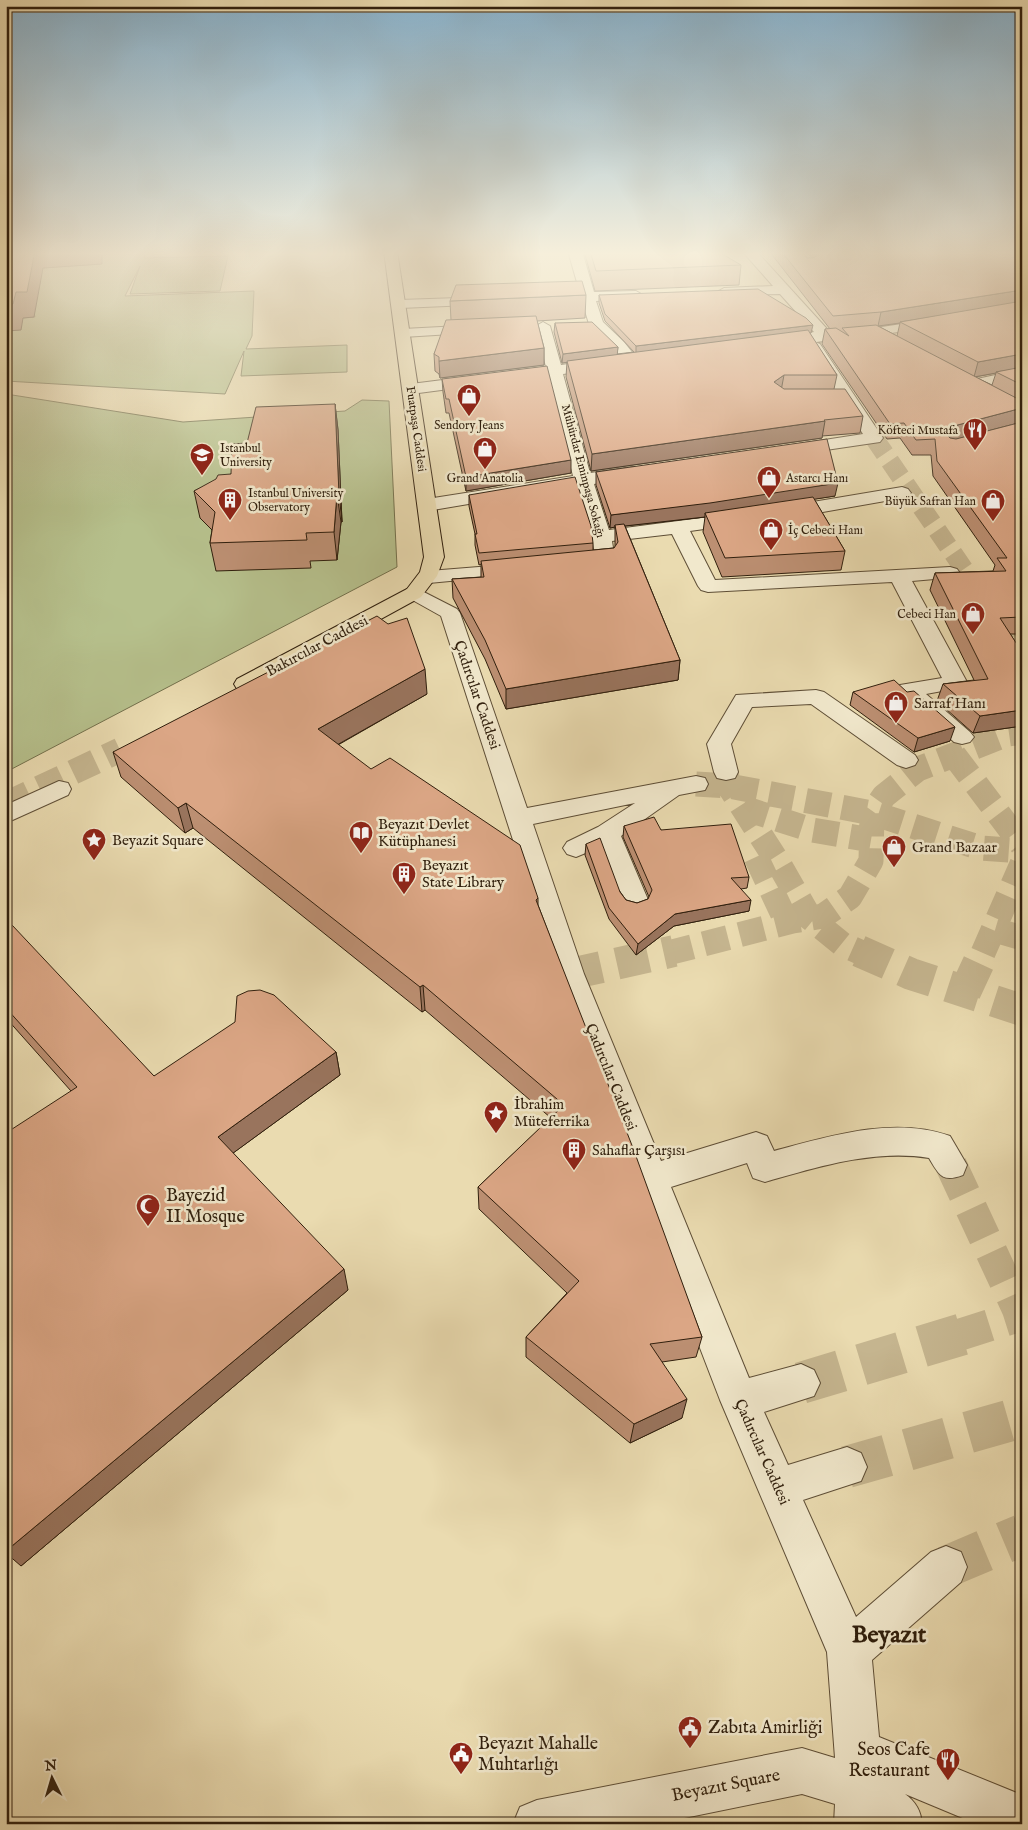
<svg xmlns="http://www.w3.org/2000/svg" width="1028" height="1830" viewBox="0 0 1028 1830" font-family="'IM FELL English',serif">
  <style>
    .green { fill: #b6c08c; stroke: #73704c }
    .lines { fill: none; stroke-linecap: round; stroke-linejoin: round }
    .minor-tunnel-far3 { stroke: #c5b58f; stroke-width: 19; stroke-dasharray: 19 9; stroke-linecap: butt }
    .minor-tunnel-far2 { stroke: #c5b58f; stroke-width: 25; stroke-dasharray: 25 12; stroke-linecap: butt }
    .minor-tunnel-far1 { stroke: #c5b58f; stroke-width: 32; stroke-dasharray: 32 16; stroke-linecap: butt }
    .minor-tunnel { stroke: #c5b58f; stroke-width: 42; stroke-dasharray: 42 21; stroke-linecap: butt }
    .major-tunnel { stroke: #c5b58f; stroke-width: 25; stroke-dasharray: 25 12; stroke-linecap: butt }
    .minor-casing { stroke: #5e4e36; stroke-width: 2 }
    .major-casing { stroke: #301f0d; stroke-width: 2 }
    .minor { fill: #f1e8cc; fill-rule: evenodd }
    .major { fill: #eadbb0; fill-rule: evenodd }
    .wall { fill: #bc8f72; stroke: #301f0d; fill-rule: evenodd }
    .shaded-wall { fill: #99745d; stroke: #301f0d }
    .building { fill: #dba685; stroke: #301f0d }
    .labels { text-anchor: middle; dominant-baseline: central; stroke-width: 5; stroke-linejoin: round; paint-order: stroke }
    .far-poi-label { font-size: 12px; fill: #301f0d; stroke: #f1e8cc; text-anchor: start }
    .far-street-label { font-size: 12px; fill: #301f0d; stroke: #f1e8cc }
    .street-label { font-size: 15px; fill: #301f0d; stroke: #f1e8cc }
    .poi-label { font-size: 15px; fill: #301f0d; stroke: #f1e8cc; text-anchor: start }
    .near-poi-label { font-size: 18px; fill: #301f0d; stroke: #f1e8cc; text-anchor: start }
    .near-street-label { font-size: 18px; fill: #301f0d; stroke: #f1e8cc }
    .near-district-label { font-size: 24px; font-weight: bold; fill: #301f0d; stroke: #f1e8cc }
  </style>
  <rect width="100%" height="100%" fill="#eadbb0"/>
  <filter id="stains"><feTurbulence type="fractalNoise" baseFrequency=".004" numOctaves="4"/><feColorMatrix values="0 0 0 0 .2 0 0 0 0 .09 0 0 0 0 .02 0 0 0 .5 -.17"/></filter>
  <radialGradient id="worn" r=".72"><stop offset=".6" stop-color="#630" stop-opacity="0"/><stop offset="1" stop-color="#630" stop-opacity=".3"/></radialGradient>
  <path class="green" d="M102,251H147L144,258L228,256L220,291L130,294L140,266L125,296L254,291L252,336L246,349L347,345V372L241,376L244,351L225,394L6,381V331L23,318L35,317L25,269L101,264Z
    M6,394L183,422L345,411L362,400L389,401L397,567L6,772Z"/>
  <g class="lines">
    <path class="minor-tunnel-far3" d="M874,438L1022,654"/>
    <path class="minor-tunnel-far2" d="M954,755L1022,845
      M726,772L729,786L779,864L810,918L842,944L862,953
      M696,784L729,786L872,813L981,848L1022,851
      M743,808L812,830L871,840
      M756,857L787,923
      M995,930L1022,938
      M668,953L793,921L823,916L850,897L871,861L872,813L884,796L918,769L1008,734L1022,732
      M983,953L1022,864"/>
    <path class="minor-tunnel-far1" d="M859,951L911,974L1022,1010
      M570,974L674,951
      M965,992L984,951
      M951,1165L1022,1318
      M959,1335L1022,1315"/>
    <path class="minor-tunnel" d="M801,1383L963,1334
      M847,1467L1022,1417
      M946,1567L1022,1535"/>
    <path class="major-tunnel" d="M6,804L120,750"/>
    <defs>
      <path id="minor" d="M568,251H582L594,292L636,291L643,295L636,299L596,301L603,322L624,342L639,361L636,364H626L614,348L589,324L582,301L549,302L542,298L549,294L580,293Z
        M742,251H756L828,330L875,328L935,319L942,323L935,327C882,335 829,339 777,348L772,346L769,343L772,340L814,332L780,294L719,295L717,292L724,288L773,286Z
        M488,297L495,301L493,304L400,308L393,304L400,300Z
        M543,322L550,326L561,365L603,359L611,364L603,369L563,374L590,473L633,467L639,468L642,472L639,476L633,477L594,484L609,530L740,513L747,515L749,519L747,523L690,531L715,580L950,567L957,569L960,573L957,577L912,581L967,682L964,687L926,694L970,732L974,737L970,742L962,744L954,742L897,690L900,685L942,678L892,582L708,592L701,590L698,586L672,534L612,541L615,561L612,565L580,570L573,568L570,564L573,560L595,556L592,537L576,486L427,511L420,509L418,505L420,501L427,499L573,476L548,376L411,394L403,389L411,384L546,367L536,326Z
        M479,325L486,329L484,332L403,337L396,333L403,329Z
        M815,342L820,344L883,438L880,442L792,455L786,454L783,450L786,446L792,445L863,434L807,347Z
        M1022,369V379L974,389L966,384L968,381Z
        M902,487L908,489L911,493L908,497L783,519L776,517L774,513L776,509L783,507Z
        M517,564L524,566L527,570L524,574L429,583L422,581L419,577L422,573L429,571Z
        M414,587L457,609L460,613L527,808L696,776L705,778L708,784L705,790L679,795L621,836L649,902L645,909L635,912L625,909L621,902L600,847L576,857L567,854L563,848L567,842L598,827L635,803L533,824L584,974L661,1161L756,1132L767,1136L774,1151C830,1136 894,1116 950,1136L967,1165L963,1175C942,1183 939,1175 929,1158C874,1149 818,1167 765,1182L753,1178L747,1163L671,1187L749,1378L801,1364L814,1370L820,1383L814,1396L764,1412L788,1465L847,1447L861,1453L867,1467L861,1481L803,1500L856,1617L931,1552L946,1546L961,1552L967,1567L961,1582L872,1660L879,1737L1022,1795V1824H977L905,1794C915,1801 921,1810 922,1824H834L835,1804L802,1794L655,1824H513L520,1807L537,1800L802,1748L835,1758L827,1652L720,1400L556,974L441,616L407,597L404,593L407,589Z
        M816,690L824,692L915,755L918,760L915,765L906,768L897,765L811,704L752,707L731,744L738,772L735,778L726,780L717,778L714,772L707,744L736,695Z
        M59,781L68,783L71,789L68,795L6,823V805Z"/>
      <path id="major" d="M384,251H397L444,557L437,576L421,597L253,689L245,691L237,689L234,684L237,679L407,589L420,572L424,557Z"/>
    </defs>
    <use href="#minor" class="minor-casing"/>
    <use href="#major" class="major-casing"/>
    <use href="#minor" class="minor"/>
    <use href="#major" class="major"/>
  </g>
  <path class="wall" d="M584,251H659L660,253L741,265L739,285L595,291Z
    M769,251H802L807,258H812L806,251H1022V634H1010L1022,652V726L973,733L937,701L943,684L974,680L930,590L935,573L993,571L995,565L933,476L931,455H912L900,438L887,439L822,344L825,329H830ZM900,323L897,336L878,326ZM996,373L992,385L975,377Z
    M586,295L585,318L537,321L544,348V365L440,378L439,374L435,371L434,354L451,320L450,301Z
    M599,295L811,333H809L837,375L834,389L863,416L860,433L822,436V438L591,471L566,377L567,362L562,363L554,332L555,323L618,347L617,354L634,352L605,321L599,303Z
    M442,379L571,473L466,491L449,413H446L443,392Z
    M335,404L338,430L342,522H341L337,560L310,561L311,568L216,571L210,543L212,530L200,518L194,491L231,474L247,443Z
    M596,472L835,496L814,499L845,551L841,570L722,577L703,532L705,517L625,526L680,660L678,680L506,709L485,659L453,598L452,579L481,577V564L479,565L475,545V534L469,506V495L593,543V550L614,548L615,547V527L610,528L596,485Z
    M853,692L950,741L914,752L850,705Z
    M427,694L338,745L538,898V905L702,1337L696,1357L662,1362L682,1418L630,1443L526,1357V1337L567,1293L479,1209L478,1187L551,1118L425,1010L422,1012L193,828L185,833L121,777L113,752Z
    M624,826L661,830L749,877L747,888L741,889L749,911L674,926L636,955L609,919L585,855L586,844L626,900L637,903L648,899L649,897L623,837Z
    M6,929L154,1076L336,1052L340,1075L233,1153L348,1290L21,1566L71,1091L6,1018Z"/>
  <path class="shaded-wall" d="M35,251H102V264L43,268L34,317L23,318L21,330L6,331V305L16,292Z
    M1022,290V303L900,322V323L878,326L881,312Z
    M813,325L811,333L636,354V346Z
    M618,347L617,357L562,363L563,354Z
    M544,348V365L440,378L439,361Z
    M1022,354V368L996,372V373L974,377L978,362Z
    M784,375L781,391L774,382Z
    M335,404L338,430L342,522L339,494Z
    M1022,408V422L946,442V434L950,427Z
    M825,421L822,438L591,471L592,454Z
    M571,460V473L466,491V477Z
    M838,483L835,496L709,516L705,513V517L616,527L615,525V527L610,528L611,515Z
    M337,494L341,522L337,560L334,532Z
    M680,660L678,680L506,709V689Z
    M425,669L427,694L321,754L318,729Z
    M1022,710V726L973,733L980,716Z
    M955,727L950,741L914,752L918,738Z
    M186,803L193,828L185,833L178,808Z
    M751,900L749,911L674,926L636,955L638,944L675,914Z
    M423,985L425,1010L422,1012L420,987Z
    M336,1052L340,1075L225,1159L218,1137Z
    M344,1269L348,1290L21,1566L6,1553V1551Z
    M687,1399L682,1418L630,1443L634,1424Z"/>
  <path class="building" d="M6,251H35L27,292H16L13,304L6,305Z
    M590,251H659L660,253L719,252L741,265L596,271Z
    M781,251H802L807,258H813L821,253L819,251H1022V290L881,312L833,316Z
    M582,281L586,295L450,301L456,285Z
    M758,289L806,318L813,325L636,346L605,314L599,295Z
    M1022,301V354L978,362L900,322Z
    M536,316L544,348L439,361V357L434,354L446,320Z
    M592,322L618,347L563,354L555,323Z
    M876,325L1022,401V408L950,427L946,434L950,438L956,439L1022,422V617L1000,618L1022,652V710L980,716L943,684L988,679L935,573L1006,571L997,558H1007L937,461L935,439L916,440L904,423L890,424L825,329L836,328L849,336L842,328Z
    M808,330L837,375H784L774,382L784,389H845L863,416L824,420L825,421L592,454L567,361Z
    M547,366L571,460L466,477L449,399H446L442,379Z
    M1022,367V385L996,372Z
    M335,404L339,494H337L334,532L306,533L307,540L210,543L215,512L194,491L216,479L218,475L231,474L232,444L247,443L256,407Z
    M827,439L838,483L710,503L611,515L596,472Z
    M575,477L591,526L593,543L479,553L475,534H477L469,495Z
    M813,497L845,551L725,558L705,513Z
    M624,524L680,660L506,689L485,640L452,579L484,577L481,561L614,548L618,542L615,525Z
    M377,616L388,624L407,618L425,669L318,729L371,769L390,758L520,845L538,898L536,900L633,1148L702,1337L650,1344L687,1399L634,1424L526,1337L579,1281L478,1187L564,1105L423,985L420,987L186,803L178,808L113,752Z
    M894,680L907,692L914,691L955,727L918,738L853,692Z
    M654,817L661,830L731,824L749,877L731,878L751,900L675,914L638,944L609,908L586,844L600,838L620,892L626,900L637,903L648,899L652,890L624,826Z
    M12,925L154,1076L235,1022L237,996L248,991L260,990L274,995L336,1052L218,1137L344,1269L6,1551V1133L77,1087L6,1008V929Z"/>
  <linearGradient id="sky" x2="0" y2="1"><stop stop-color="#89b6d3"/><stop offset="0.5" stop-color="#f6efdb"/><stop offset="1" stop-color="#f6efdb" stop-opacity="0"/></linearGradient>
  <rect width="1028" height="507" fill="url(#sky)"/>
  <defs>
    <symbol id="shop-pin" viewBox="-11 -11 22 30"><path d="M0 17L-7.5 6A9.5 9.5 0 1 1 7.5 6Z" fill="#8f2418" stroke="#f1e8cc"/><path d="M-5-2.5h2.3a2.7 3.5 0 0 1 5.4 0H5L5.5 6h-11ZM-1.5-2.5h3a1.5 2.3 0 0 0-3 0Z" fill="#fff"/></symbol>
    <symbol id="restaurant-pin" viewBox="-11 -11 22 30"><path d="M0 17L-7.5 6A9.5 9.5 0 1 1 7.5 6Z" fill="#8f2418" stroke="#f1e8cc"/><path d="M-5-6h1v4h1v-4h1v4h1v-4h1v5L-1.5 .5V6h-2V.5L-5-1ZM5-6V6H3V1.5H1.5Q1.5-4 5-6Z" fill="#fff"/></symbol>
    <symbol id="university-pin" viewBox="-11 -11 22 30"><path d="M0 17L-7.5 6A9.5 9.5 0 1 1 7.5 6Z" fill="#8f2418" stroke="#f1e8cc"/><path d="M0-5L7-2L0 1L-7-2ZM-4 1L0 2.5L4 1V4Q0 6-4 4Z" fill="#fff"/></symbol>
    <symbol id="building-pin" viewBox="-11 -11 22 30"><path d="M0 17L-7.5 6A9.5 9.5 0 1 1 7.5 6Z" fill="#8f2418" stroke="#f1e8cc"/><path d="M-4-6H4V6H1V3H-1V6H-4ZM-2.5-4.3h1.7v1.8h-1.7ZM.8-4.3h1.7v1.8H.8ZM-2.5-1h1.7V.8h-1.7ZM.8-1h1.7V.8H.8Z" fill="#fff"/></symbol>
    <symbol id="library-pin" viewBox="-11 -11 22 30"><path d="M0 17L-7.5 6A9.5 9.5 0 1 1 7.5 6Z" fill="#8f2418" stroke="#f1e8cc"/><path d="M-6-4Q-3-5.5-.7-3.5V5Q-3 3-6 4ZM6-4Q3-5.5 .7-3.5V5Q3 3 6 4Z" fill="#fff"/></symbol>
    <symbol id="sight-pin" viewBox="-11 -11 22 30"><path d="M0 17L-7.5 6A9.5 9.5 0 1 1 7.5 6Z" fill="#8f2418" stroke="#f1e8cc"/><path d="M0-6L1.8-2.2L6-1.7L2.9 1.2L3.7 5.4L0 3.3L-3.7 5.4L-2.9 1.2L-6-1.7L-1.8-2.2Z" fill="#fff"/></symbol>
    <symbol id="mosque-pin" viewBox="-11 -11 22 30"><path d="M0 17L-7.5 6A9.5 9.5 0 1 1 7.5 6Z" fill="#8f2418" stroke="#f1e8cc"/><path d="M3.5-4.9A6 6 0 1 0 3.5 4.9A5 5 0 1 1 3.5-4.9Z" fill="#fff"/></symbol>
    <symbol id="civic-pin" viewBox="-11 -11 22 30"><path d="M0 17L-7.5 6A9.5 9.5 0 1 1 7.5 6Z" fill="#8f2418" stroke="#f1e8cc"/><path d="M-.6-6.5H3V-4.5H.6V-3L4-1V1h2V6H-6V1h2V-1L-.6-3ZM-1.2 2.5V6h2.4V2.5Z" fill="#fff"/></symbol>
  </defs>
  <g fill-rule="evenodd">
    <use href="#shop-pin" x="455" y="382" width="28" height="38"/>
    <use href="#restaurant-pin" x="961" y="416" width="28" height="38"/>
    <use href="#shop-pin" x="471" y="435" width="28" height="38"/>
    <use href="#university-pin" x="188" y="441" width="28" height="38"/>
    <use href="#shop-pin" x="755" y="464" width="28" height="38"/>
    <use href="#building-pin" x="216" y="486" width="28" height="38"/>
    <use href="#shop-pin" x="979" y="487" width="28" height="38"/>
    <use href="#shop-pin" x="757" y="516" width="28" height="38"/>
    <use href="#shop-pin" x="959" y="600" width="28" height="38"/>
    <use href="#shop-pin" x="882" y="689" width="28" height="38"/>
    <use href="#library-pin" x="347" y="819" width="28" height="38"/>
    <use href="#sight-pin" x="80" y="826" width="28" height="38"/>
    <use href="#shop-pin" x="880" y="833" width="28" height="38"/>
    <use href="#building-pin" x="390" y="860" width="28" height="38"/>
    <use href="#sight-pin" x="482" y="1099" width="28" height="38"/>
    <use href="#building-pin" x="560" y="1136" width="28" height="38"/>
    <use href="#mosque-pin" x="134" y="1192" width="28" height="38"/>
    <use href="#civic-pin" x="676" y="1714" width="28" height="38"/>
    <use href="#civic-pin" x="447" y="1740" width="28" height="38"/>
    <use href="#restaurant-pin" x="934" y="1746" width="28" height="38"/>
  </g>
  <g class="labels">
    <g class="far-poi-label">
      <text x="469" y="425" text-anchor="middle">Sendory Jeans</text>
      <text x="958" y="430" text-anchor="end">Köfteci Mustafa</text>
      <text x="220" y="448">Istanbul<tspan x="220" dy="14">University</tspan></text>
      <text x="485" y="478" text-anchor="middle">Grand Anatolia</text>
      <text x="786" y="478">Astarcı Hanı</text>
      <text x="248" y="493">Istanbul University<tspan x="248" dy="14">Observatory</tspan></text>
      <text x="976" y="501" text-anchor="end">Büyük Safran Han</text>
      <text x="788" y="530">İç Cebeci Hanı</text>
      <text x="956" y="614" text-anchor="end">Cebeci Han</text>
    </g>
    <g class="far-street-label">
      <text transform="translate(416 429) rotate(82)">Fuatpaşa Caddesi</text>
      <text transform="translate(583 471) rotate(75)">Mühürdar Eminpaşa Sokağı</text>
    </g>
    <g class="street-label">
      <text transform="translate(317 646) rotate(-28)">Bakırcılar Caddesi</text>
      <text transform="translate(477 695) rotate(71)">Çadırcılar Caddesi</text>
      <text transform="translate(611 1077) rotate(68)">Çadırcılar Caddesi</text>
      <text transform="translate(762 1452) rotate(66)">Çadırcılar Caddesi</text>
    </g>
    <g class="poi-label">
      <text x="914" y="703">Sarraf Hanı</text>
      <text x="378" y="824">Beyazıt Devlet<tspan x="378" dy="17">Kütüphanesi</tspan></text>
      <text x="112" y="840">Beyazit Square</text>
      <text x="912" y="847">Grand Bazaar</text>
      <text x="422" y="865">Beyazıt<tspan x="422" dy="17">State Library</tspan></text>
      <text x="514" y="1104">İbrahim<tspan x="514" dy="17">Müteferrika</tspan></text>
      <text x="592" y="1150">Sahaflar Çarşısı</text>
    </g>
    <g class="near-poi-label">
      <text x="166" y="1196">Bayezid<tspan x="166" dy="21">II Mosque</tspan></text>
      <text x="708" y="1728">Zabıta Amirliği</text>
      <text x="478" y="1744">Beyazıt Mahalle<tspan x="478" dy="21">Muhtarlığı</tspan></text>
      <text x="930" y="1750" text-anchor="end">Seos Cafe<tspan x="930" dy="21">Restaurant</tspan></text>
    </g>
    <g class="near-street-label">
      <text transform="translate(726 1786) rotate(-11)">Beyazıt Square</text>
    </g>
    <g class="near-district-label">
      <text x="889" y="1635">Beyazıt</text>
    </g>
  </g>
  <rect width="1028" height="1830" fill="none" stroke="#eadbb0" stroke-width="25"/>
  <rect x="8" y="8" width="1013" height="1815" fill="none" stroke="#301f0d" stroke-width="2.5"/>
  <rect x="12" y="12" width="1003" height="1805" fill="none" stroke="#301f0d"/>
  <g transform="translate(52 1778) rotate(355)" stroke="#f1e8cc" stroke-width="4" paint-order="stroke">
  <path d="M0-4L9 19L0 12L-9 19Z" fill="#301f0d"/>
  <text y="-8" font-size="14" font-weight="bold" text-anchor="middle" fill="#301f0d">N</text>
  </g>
  <rect width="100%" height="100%" filter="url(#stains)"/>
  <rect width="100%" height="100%" fill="url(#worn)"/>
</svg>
